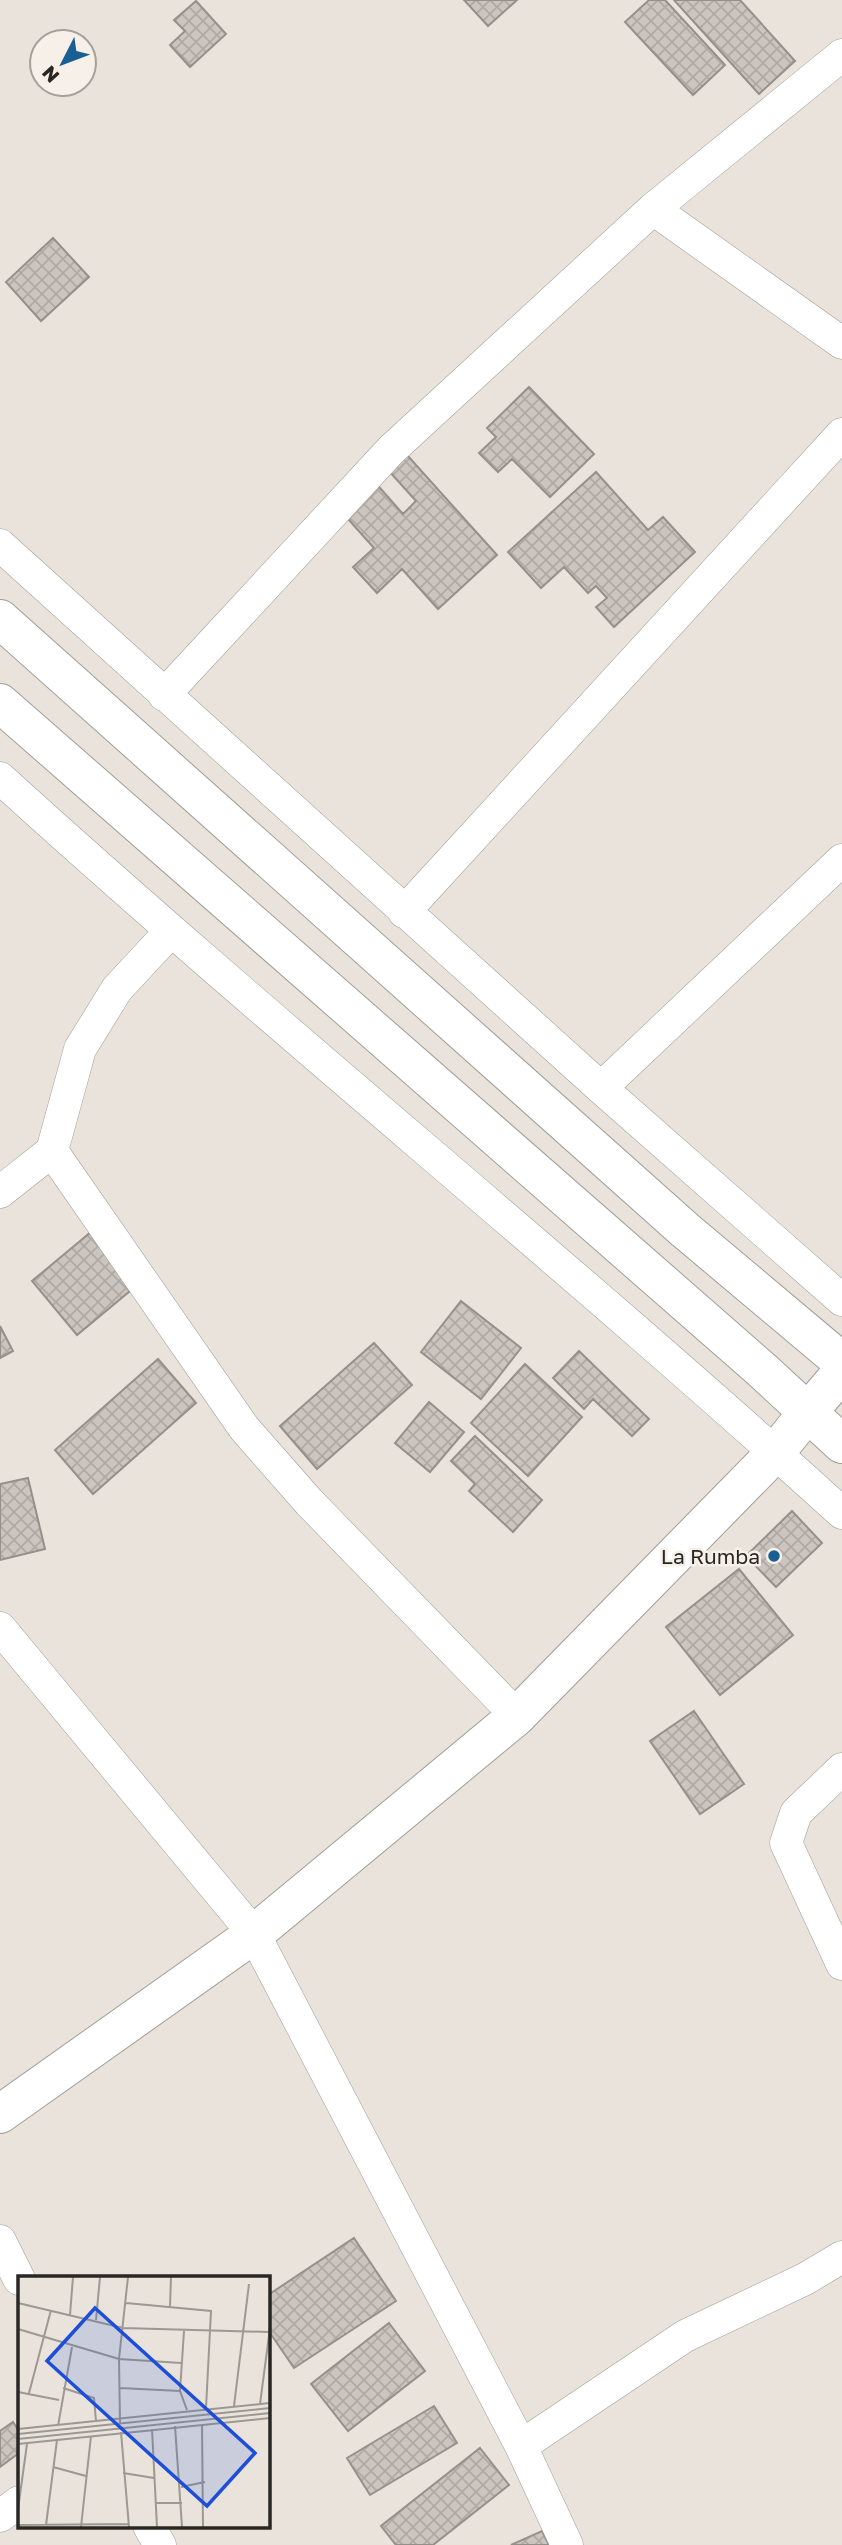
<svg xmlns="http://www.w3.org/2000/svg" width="842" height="2545" viewBox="0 0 842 2545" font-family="'Golos Text',sans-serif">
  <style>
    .building { fill: url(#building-cross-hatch); stroke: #96908a; stroke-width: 2 }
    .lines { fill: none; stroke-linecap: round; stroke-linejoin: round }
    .minor-casing { stroke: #a39d97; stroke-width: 33 }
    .tertiary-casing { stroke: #a39d97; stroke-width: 40 }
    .secondary-casing { stroke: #a39d97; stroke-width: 40 }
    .trunk-casing { stroke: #a39d97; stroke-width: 40 }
    .minor { stroke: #fff; stroke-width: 32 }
    .tertiary { stroke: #fff; stroke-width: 38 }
    .secondary { stroke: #fff; stroke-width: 38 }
    .trunk { stroke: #fff; stroke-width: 38 }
    .poi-dot { fill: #195f93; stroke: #f7f0e9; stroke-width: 2.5 }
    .labels { text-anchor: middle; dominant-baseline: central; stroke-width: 5; stroke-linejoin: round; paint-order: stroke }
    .poi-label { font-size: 21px; fill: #292724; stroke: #f7f0e9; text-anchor: end }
    .inset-road { fill: none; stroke: #9c9892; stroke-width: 2 }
    .view { fill: #1d4ed8; fill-opacity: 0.15; stroke: #1d4ed8; stroke-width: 3.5 }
    .inset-edge { fill: none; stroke: #292724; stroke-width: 3.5 }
  </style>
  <defs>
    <pattern id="building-cross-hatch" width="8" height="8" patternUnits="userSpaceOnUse" patternTransform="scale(1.75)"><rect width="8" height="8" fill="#ccc5bf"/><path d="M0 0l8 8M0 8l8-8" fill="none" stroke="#afa9a4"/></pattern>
  </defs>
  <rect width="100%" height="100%" fill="#e9e3dc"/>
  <path class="building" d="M464,0H517L488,26Z
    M649,0H665L725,65L693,95L625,22Z
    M674,0H740L795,61L759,94Z
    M196,1L226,34L190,67L170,45L185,31L174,20Z
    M53,238L89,277L41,321L6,282Z
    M529,387L594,454L550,497L512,459L498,472L479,453L496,437L487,428Z
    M407,455L497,555L438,609L402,569L377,593L353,567L374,548L340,510L373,480L403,514L416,501L389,471Z
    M596,472L648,530L663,517L695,552L614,627L596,607L607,598L596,586L588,593L564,567L541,588L508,552Z
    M91,1232L136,1286L77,1335L32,1281Z
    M461,1301L521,1348L481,1399L421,1352Z
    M0,1326L13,1351L0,1358Z
    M374,1343L412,1385L317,1469L280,1426Z
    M579,1351L649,1419L632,1436L593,1399L584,1409L553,1378Z
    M158,1359L196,1403L93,1494L55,1450Z
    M525,1364L582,1417L528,1476L471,1423Z
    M429,1402L464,1432L430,1472L395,1443Z
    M475,1436L542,1500L513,1532L469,1491L475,1484L451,1461Z
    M28,1478L45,1549L0,1560V1484Z
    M792,1511L822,1543L776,1587L746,1556Z
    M739,1569L793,1635L720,1695L666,1627Z
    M694,1711L744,1784L700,1814L650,1741Z
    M354,2238L396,2301L294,2368L268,2330V2295Z
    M389,2323L425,2371L348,2431L311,2384Z
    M434,2406L457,2443L370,2495L347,2458Z
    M13,2422L19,2431V2453L0,2467V2431Z
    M480,2448L509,2485L433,2545H396L381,2526Z
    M542,2531L549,2545H511Z"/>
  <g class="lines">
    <defs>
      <path id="minor" d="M653,209L842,343
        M0,545L601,1088L842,1300
        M164,695L391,450L653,209L842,55
        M0,778C276,1029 566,1262 842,1513
        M404,912L842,434
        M601,1088L842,860
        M52,1151L244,1428L309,1502L517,1716
        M0,1192L52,1151L80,1049L117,989L170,932
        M0,1628L254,1934L521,2446L567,2545
        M842,1769L796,1813L786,1843L842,1964
        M0,2241L19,2279
        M521,2446L685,2336L805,2279L842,2257
        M0,2516L19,2502
        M149,2526L160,2545"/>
      <path id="tertiary" d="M808,1412L842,1372"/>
      <path id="secondary" d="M0,2114L254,1934L517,1716L775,1453L808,1412"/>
      <path id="trunk" d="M0,619L685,1230L842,1362
        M0,703L762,1370L842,1444"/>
    </defs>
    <use href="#minor" class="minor-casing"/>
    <use href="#tertiary" class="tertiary-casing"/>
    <use href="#secondary" class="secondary-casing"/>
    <use href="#trunk" class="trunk-casing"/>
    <use href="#minor" class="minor"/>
    <use href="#tertiary" class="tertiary"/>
    <use href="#secondary" class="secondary"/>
    <use href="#trunk" class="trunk"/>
  </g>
  <circle class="poi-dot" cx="774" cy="1556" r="7"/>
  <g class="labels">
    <g class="poi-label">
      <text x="760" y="1556">La Rumba</text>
    </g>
  </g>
  <g transform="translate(18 2276)">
    <rect width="252" height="252" fill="#e9e3dc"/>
    <path class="inset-road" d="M0,27L105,52L251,56M108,27L193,35L188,132M152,30L153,1M52,39L55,1M78,44L82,1M0,53L101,83L163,87M166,55L162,115L169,134M45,112L76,122L78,145M102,112L162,115M0,116L41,124M11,117L33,34M242,128L252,52M216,130L231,8M102,147L101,83L110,1M184,148L185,251M40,150L54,71M157,150L164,251M0,153L252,127M134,153L139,251M103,156L111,251M0,158L252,132M0,163L252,137M0,168L252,142M35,191L68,200M105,197L136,202M163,211L187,206M138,227H164M0,233L9,168M0,249L110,248M28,249L39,164M63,251L73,160"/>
    <path class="view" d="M77,32L237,177L189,230L29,85Z"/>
    <rect width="252" height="252" class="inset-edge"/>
  </g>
  <g transform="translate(63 63) rotate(228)"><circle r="33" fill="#f7f0e9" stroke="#a5a09a" stroke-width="2"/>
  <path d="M0-5L12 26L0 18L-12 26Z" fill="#195f93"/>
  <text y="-10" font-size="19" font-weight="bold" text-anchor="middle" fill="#292724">N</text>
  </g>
</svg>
